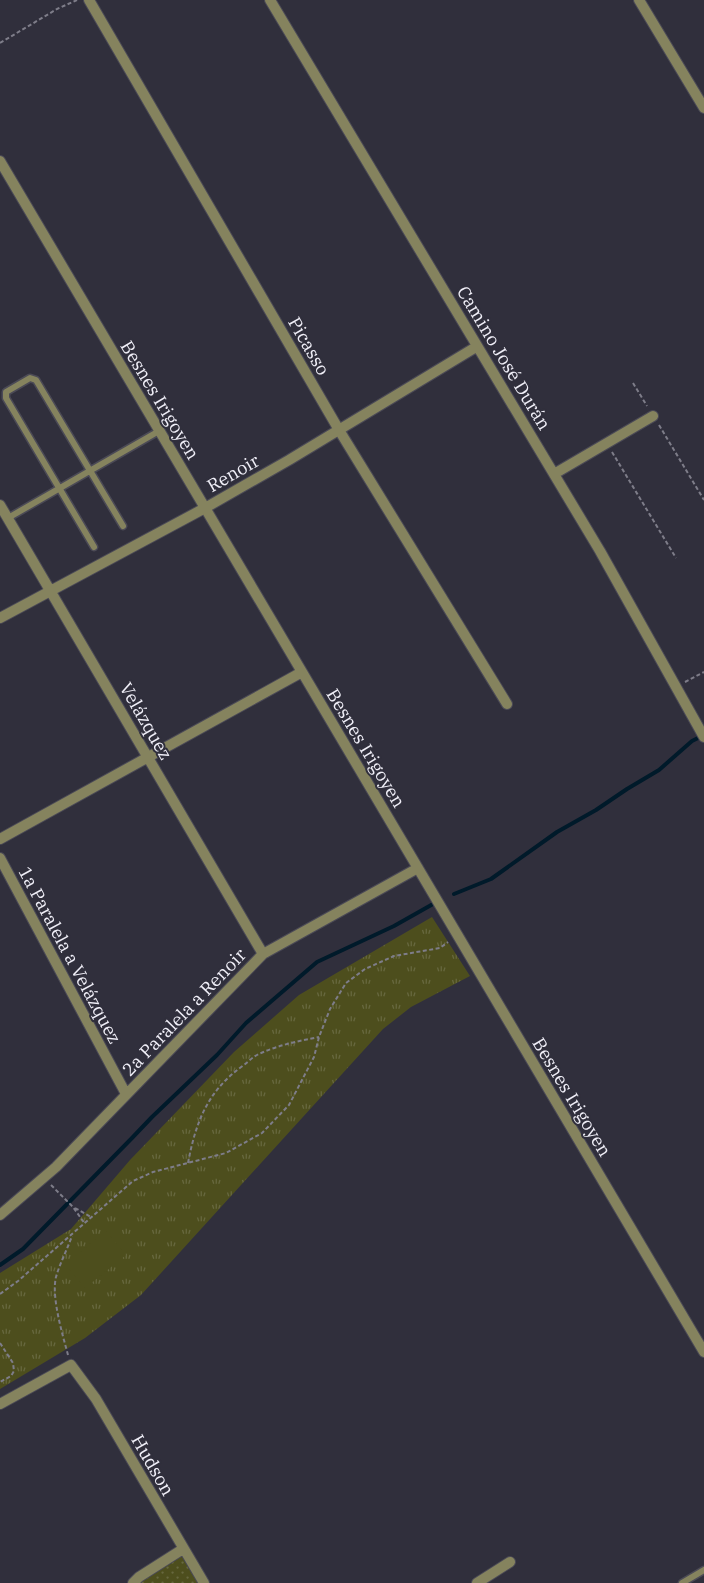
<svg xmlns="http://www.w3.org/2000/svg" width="704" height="1583" viewBox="0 0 704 1583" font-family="'IBM Plex Serif',serif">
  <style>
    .grass { fill: url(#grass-dots) }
    .park { fill: url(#park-tufts) }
    .garden { fill: #4d4e1d }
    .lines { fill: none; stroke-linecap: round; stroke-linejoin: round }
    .stream { stroke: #001a2a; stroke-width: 4 }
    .lane-casing { stroke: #4b4a56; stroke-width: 9 }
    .street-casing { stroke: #4b4a56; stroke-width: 12 }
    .path { stroke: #7e7d89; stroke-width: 2; stroke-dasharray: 4 2.5; stroke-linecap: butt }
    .lane { stroke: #85835e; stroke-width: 6 }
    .street { stroke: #85835e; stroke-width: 10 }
    .labels { text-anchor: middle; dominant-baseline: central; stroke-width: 4; stroke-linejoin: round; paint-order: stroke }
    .street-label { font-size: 18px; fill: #f0eff8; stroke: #302f3c }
  </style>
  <defs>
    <pattern id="grass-dots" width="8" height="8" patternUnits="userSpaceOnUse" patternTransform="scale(1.25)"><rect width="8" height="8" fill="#4d4e1d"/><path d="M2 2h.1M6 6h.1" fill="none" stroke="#67683f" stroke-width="1.8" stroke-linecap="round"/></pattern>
    <pattern id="park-tufts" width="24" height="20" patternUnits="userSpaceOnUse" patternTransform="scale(1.25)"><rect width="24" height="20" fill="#4d4e1d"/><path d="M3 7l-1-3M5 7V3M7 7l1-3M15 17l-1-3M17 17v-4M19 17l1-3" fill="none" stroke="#67683f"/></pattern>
  </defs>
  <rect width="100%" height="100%" fill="#302f3c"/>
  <path class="grass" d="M180,1556L184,1558L199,1583H135Z"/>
  <path class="park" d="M432,917L470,976L411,1007L383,1029L141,1295L85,1338L0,1389V1273L71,1229L130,1160L234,1052L299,995Z"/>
  <path class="garden" d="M106,1231L126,1255L85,1288L65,1264Z"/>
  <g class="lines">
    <path class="stream" d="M454,894L491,879L557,832L596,810L627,789L659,770L692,741L702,736
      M0,1265L23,1249L132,1138L152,1117L217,1055L246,1023L317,962L394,926L433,904"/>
    <defs>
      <path id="lane" d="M8,518L159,431
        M94,547L6,398V392L30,378L36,380L123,526
        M682,1583L704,1570"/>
      <path id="street" d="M89,0L339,430L507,704
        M270,0L600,551L704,737
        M639,0L704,108
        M0,161L704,1352
        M554,474L653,416
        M0,505L263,954
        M0,618L205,508L289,460L476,347
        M0,839L302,672
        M0,858L126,1094
        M0,1215L56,1167L263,954L418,868
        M0,1404L71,1365L96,1399L204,1583
        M133,1583L139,1577L183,1549
        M477,1583L510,1562"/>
    </defs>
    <use href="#lane" class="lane-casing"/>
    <use href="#street" class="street-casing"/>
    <path class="path" d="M0,43L57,9L77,0
      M633,383L647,406
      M659,425L704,500
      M612,452L676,558
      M685,682L704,672
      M188,1163C196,1121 208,1090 244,1065C249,1061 254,1056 259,1054C278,1045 299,1041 319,1037
      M51,1185L73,1207L85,1224
      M75,1208L91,1217
      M0,1294L18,1281L133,1181L153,1172L226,1153L262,1133L289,1105L314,1057L319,1037L330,1009L346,983L365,969L394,956L440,948L448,942
      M0,1343L13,1363L14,1371L11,1376L0,1382
      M68,1355C63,1336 51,1297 56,1277C60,1263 67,1250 72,1236"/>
    <use href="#lane" class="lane"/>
    <use href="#street" class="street"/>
  </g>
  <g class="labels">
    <g class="street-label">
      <text transform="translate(309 346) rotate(60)">Picasso</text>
      <text transform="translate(504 358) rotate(59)">Camino José Durán</text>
      <text transform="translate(160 400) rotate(59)">Besnes Irigoyen</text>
      <text transform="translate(233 473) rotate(-30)">Renoir</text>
      <text transform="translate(146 721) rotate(60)">Velázquez</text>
      <text transform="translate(366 748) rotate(59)">Besnes Irigoyen</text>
      <text transform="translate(70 955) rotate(62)">1a Paralela a Velázquez</text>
      <text transform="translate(184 1012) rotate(-46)">2a Paralela a Renoir</text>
      <text transform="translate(572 1097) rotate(59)">Besnes Irigoyen</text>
      <text transform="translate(153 1465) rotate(60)">Hudson</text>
    </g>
  </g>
</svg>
